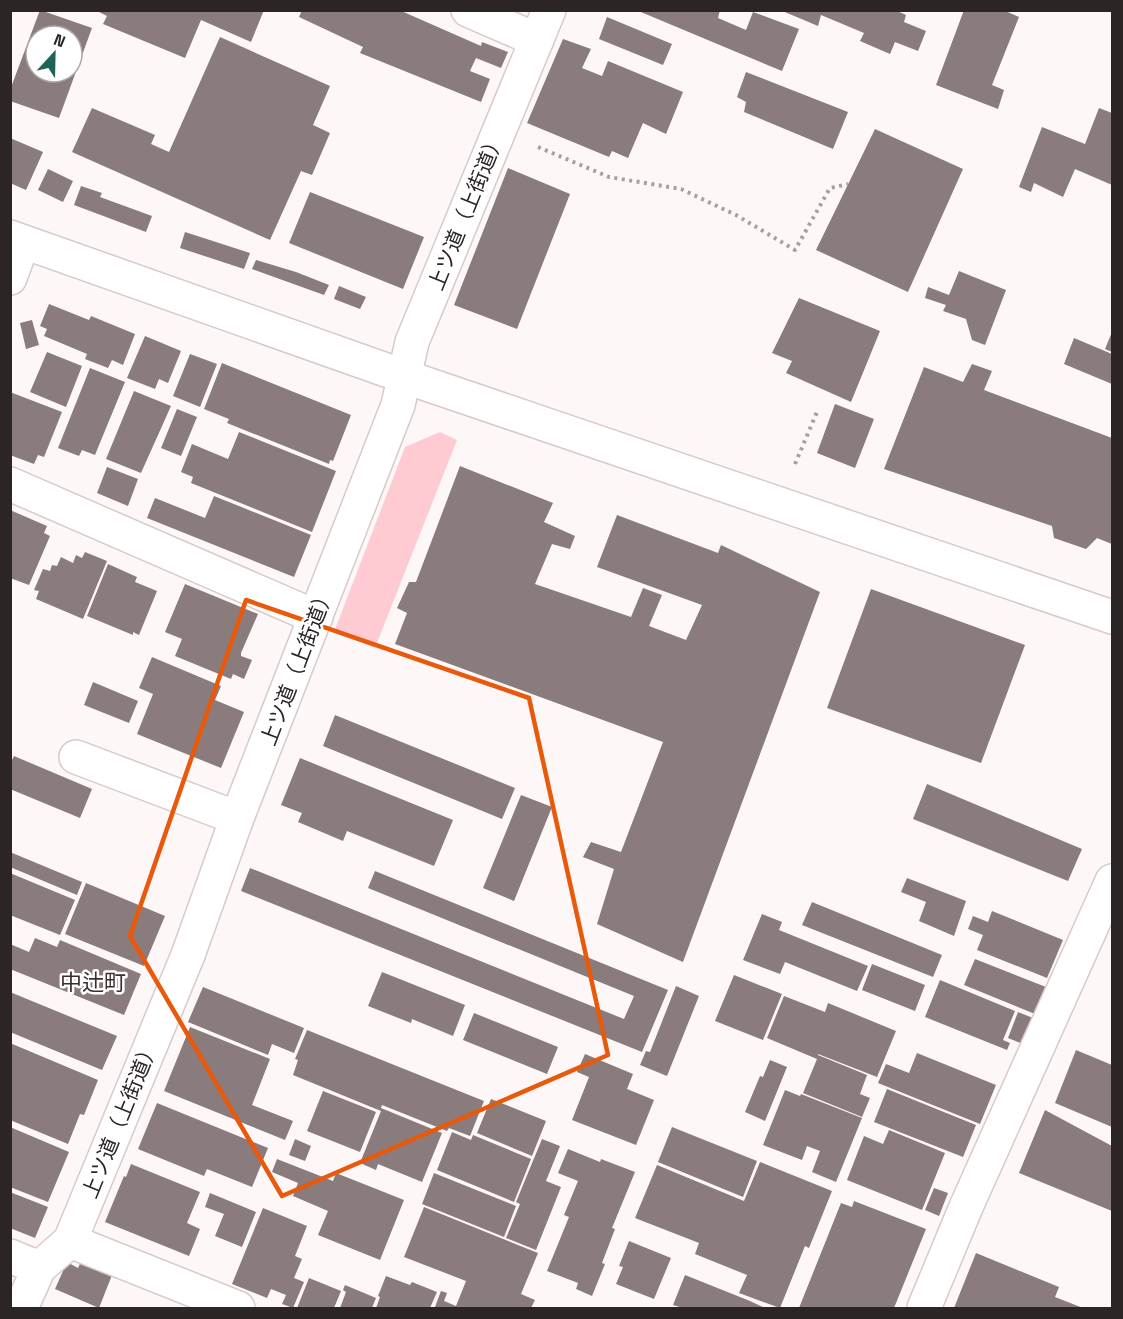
<svg xmlns="http://www.w3.org/2000/svg" width="1123" height="1319" viewBox="0 0 1123 1319" font-family="'Space Grotesk','Noto Sans JP',sans-serif">
  <style>
    .green { fill: #fdcbd1 }
    .building { fill: #8a7b7c; fill-rule: evenodd }
    .lines { fill: none; stroke-linecap: round; stroke-linejoin: round }
    .minor-casing { stroke: #dac9cb; stroke-width: 36 }
    .path { stroke: #a7a0a1; stroke-width: 4; stroke-dasharray: 3 4.5; stroke-linecap: butt }
    .minor { stroke: #fff; stroke-width: 33 }
    .marked { fill: none; stroke: #e8590c; stroke-width: 4.5; stroke-linejoin: round }
    .labels { text-anchor: middle; dominant-baseline: central; stroke-width: 5; stroke-linejoin: round; paint-order: stroke }
    .street-label { font-size: 21px; fill: #2b2525; stroke: #fff }
    .neighbourhood-label { font-size: 22px; fill: #3c2f30; stroke: #fff }
  </style>
  <rect width="100%" height="100%" fill="#fef7f8"/>
  <path class="green" d="M440,432L457,440L375,648L334,632L405,447Z"/>
  <path class="building" d="M40,10L92,28L59,118L10,101V90ZM36,36H72V72H36Z
    M95,10H264L251,42L201,20L185,58L103,24L107,16Z
    M302,10H399L481,46L482,42L508,52L501,68L476,58L470,71L490,79L481,102L360,53L363,47L299,17Z
    M636,10H720L718,18L746,30L753,12L799,29L782,71Z
    M780,10H895L906,15L904,22L926,31L918,51L895,42L890,54L860,41L864,33L821,15L818,26Z
    M964,10H1003L1019,17L992,85L1004,90L998,109L936,85Z
    M607,17L672,44L663,65L599,39Z
    M220,37L330,86L313,125L330,133L312,175L301,171L270,240L72,152L92,108L155,135L151,144L169,152Z
    M563,39L591,49L582,68L602,76L608,61L683,92L666,134L643,123L628,158L612,151L609,157L527,123Z
    M746,72L848,112L833,149L744,112L746,102L737,97Z
    M1099,108L1112,113V185L1075,169L1063,197L1034,183L1031,192L1019,187L1042,127L1085,144Z
    M875,129L963,169L908,292L816,250Z
    M10,138L43,152L26,190L10,183Z
    M508,168L570,194L517,329L454,305Z
    M48,169L73,181L63,202L38,190Z
    M81,186L102,193L100,197L152,216L146,232L74,205Z
    M310,192L424,237L403,289L289,243Z
    M185,232L250,253L244,269L180,248Z
    M256,260L296,272L329,285L324,295L252,269Z
    M959,271L1006,290L985,345L972,340L966,319L943,311L946,305L925,298L928,287L949,295Z
    M339,286L366,297L360,309L334,299Z
    M799,298L880,331L851,402L786,373L792,361L772,353Z
    M49,304L89,320L91,316L135,334L123,365L112,360L108,368L85,359L87,354L44,336L47,329L40,326Z
    M32,320L39,345L26,349L20,323Z
    M1112,332V352L1105,349Z
    M145,336L181,351L168,383L159,379L155,389L127,378Z
    M1074,338L1112,354V384L1064,364Z
    M47,352L82,366L66,407L30,392Z
    M190,354L217,364L200,407L173,396Z
    M222,363L351,415L333,461L330,460L329,464L227,423L229,419L204,409Z
    M972,364L992,371L984,390L1112,438V544L1097,538L1086,549L1054,538L1052,526L884,469L924,367L963,382Z
    M90,368L125,382L95,455L82,450L79,456L58,448Z
    M134,391L171,406L141,473L106,459Z
    M10,392L62,412L44,457L38,455L34,464L10,455Z
    M835,404L874,419L855,468L817,453Z
    M177,409L197,417L181,456L161,448Z
    M239,432L336,471L312,532L191,483L193,477L181,472L192,444L228,459Z
    M460,466L553,503L544,522L575,536L570,549L552,544L535,584L631,617L643,588L662,595L649,626L686,640L702,605L597,567L617,515L718,553L721,545L820,592L683,962L597,924L614,869L583,857L591,842L621,852L663,742L395,644L407,613L397,608L409,582H416Z
    M107,467L138,479L128,506L97,493Z
    M214,496L311,535L294,577L147,518L155,498L205,518Z
    M10,510L47,526L44,533L50,536L29,585L10,578Z
    M85,552L107,561L83,619L36,599L39,591L34,590L43,569L50,571L52,565L57,566L61,557L73,563L76,555L82,558Z
    M108,564L137,577L135,582L157,591L139,635L133,632V635L87,616Z
    M185,584L258,614L241,653V656L252,660L244,679L233,674L231,679L175,656L182,639L165,632Z
    M871,589L1025,645L981,763L827,708Z
    M152,657L221,686L215,700L244,712L221,768L137,734L153,694L139,688Z
    M93,682L138,701L129,723L84,705Z
    M335,715L515,788L502,819L323,746Z
    M14,756L92,789L80,818L10,789V764Z
    M300,758L453,820L434,866L347,831L343,841L298,822L302,813L281,805Z
    M927,784L1082,849L1068,881L913,819Z
    M521,795L552,807L514,901L483,888Z
    M10,852L82,882L77,895L10,867Z
    M250,868L624,1019L634,996L368,888L375,871L668,990L642,1052L241,891Z
    M10,873L75,900L60,935L10,915Z
    M907,878L966,901L954,936L919,921L926,902L901,892Z
    M86,883L165,916L144,966L65,934Z
    M812,902L942,955L933,977L802,925Z
    M992,911L1063,940L1047,978L977,950L983,935L968,929L973,916L988,922Z
    M762,914L782,922L779,930L868,966L857,991L785,962L780,974L743,960Z
    M35,938L57,947L60,940L141,974L124,1015L10,969V944L29,952Z
    M975,959L1046,987L1035,1014L964,985Z
    M872,964L925,985L915,1011L862,990Z
    M382,972L465,1005L453,1036L412,1019L411,1023L368,1006Z
    M734,975L782,994L763,1040L715,1021Z
    M940,980L1015,1011L1003,1040L1010,1043L1007,1050L925,1017Z
    M676,986L699,996L667,1076L640,1065L646,1051L650,1052Z
    M203,987L304,1028L294,1053L272,1044L268,1055L188,1022Z
    M10,992L117,1036L102,1070L10,1032Z
    M784,996L825,1012L828,1003L896,1031L877,1077L818,1054V1055L867,1075L860,1094L870,1098L862,1117L803,1093L817,1059L767,1038Z
    M1018,1012L1033,1018L1023,1044L1008,1038Z
    M474,1013L558,1047L547,1074L463,1040Z
    M190,1027L270,1059L252,1105L293,1121L285,1140L164,1091Z
    M307,1030L484,1101L470,1136L449,1128L447,1131L382,1105L381,1108L442,1133L422,1182L378,1164L376,1170L360,1163L381,1111L293,1075L298,1060L295,1059Z
    M10,1043L98,1080L84,1115L80,1114L68,1144L10,1120Z
    M1076,1050L1112,1065V1127L1055,1103Z
    M917,1053L996,1085L980,1124L878,1083L886,1064L909,1073Z
    M585,1054L633,1074L627,1089L654,1100L636,1145L572,1120L589,1077L577,1072Z
    M770,1060L787,1067L765,1121L745,1112L760,1076L763,1077Z
    M887,1089L976,1125L963,1157L874,1122Z
    M785,1090L800,1096L801,1094L862,1118L836,1182L812,1172L820,1151L807,1146L802,1160L763,1145Z
    M323,1091L376,1112L360,1152L307,1131Z
    M491,1099L546,1121L532,1156L477,1133Z
    M157,1103L268,1148L252,1187L207,1169L204,1176L138,1149Z
    M1045,1110L1112,1146V1211L1019,1173Z
    M10,1127L69,1152L48,1202L10,1187Z
    M672,1127L757,1161L743,1197L658,1162Z
    M889,1130L945,1153L922,1210L847,1180L864,1136L883,1144Z
    M452,1132L471,1140L473,1135L531,1159L514,1202L437,1170Z
    M295,1139L311,1146L305,1161L289,1155Z
    M542,1139L560,1146L546,1181L561,1187L536,1250L506,1238L520,1204L516,1202Z
    M568,1149L600,1162L601,1159L635,1172L612,1228L615,1229L602,1263L605,1264L592,1296L576,1289L578,1283L547,1271L569,1217L564,1215L578,1181L558,1173Z
    M277,1159L333,1181L336,1173L404,1200L380,1260L318,1235L328,1211L293,1196L298,1183L272,1172Z
    M760,1162L832,1191L809,1248L805,1246L780,1308L739,1293L747,1275L695,1254L699,1243L635,1218L657,1165L744,1201Z
    M131,1164L200,1192L187,1223L200,1229L189,1256L105,1222L124,1176L126,1177Z
    M434,1173L516,1206L504,1237L422,1204Z
    M934,1188L948,1193L939,1216L925,1210Z
    M10,1192L48,1207L35,1238L10,1228Z
    M210,1193L256,1212L242,1247L215,1236L224,1214L205,1207Z
    M854,1201L926,1229L894,1308H799L841,1203L852,1207Z
    M424,1207L538,1253L521,1294L535,1300L531,1308L435,1307L441,1291L447,1293L444,1301L456,1306L466,1281L404,1257Z
    M263,1208L307,1226L295,1256L302,1259L294,1278L304,1282L293,1308L282,1304L286,1295L271,1289L267,1298L232,1284Z
    M629,1241L671,1258L654,1299L616,1284L623,1267L619,1266Z
    M976,1253L1059,1287L1055,1297L1083,1308H954Z
    M83,1257L114,1270L99,1308L55,1289L67,1262L78,1268Z
    M685,1275L750,1301L765,1308H683L673,1305Z
    M386,1276L410,1285L412,1282L437,1292L430,1308H376L380,1297L378,1296Z
    M309,1278L341,1291L334,1308H297Z
    M345,1285L376,1298L372,1308H340L346,1292L343,1290Z"/>
  <g class="lines">
    <defs>
      <path id="minor" d="M468,10L537,40
        M10,237L403,376L1112,617
        M10,278L23,242
        M10,484L316,617
        M76,757L237,818
        M70,1241L238,1308
        M10,1256L39,1268
        M21,1308L39,1268L70,1241L188,955L237,818L398,405L412,342L549,10
        M924,1308L966,1207L1112,881"/>
    </defs>
    <use href="#minor" class="minor-casing"/>
    <path class="path" d="M538,147L609,177L681,189L736,215L795,250L830,188L848,184
      M795,464L817,412"/>
    <use href="#minor" class="minor"/>
  </g>
  <path class="marked" d="M246,600L529,698L608,1055L282,1196L130,936Z"/>
  <g class="labels">
    <g class="street-label">
      <text transform="translate(466 211) rotate(-68)">上ツ道（上街道）</text>
      <text transform="translate(297 666) rotate(-69)">上ツ道（上街道）</text>
      <text transform="translate(120 1119) rotate(-68)">上ツ道（上街道）</text>
    </g>
    <g class="neighbourhood-label">
      <text x="93" y="982">中辻町</text>
    </g>
  </g>
  <rect width="1123" height="1319" fill="none" stroke="#2b2525" stroke-width="24"/>
  <g transform="translate(54 54) rotate(22)"><circle r="28" fill="#ffffff" stroke="#aaa8a8" stroke-width="1.5"/>
  <path d="M0-4.5L10 22L0 15L-10 22Z" fill="#1d6356"/>
  <text y="-9" font-size="16" font-weight="bold" text-anchor="middle" fill="#2b2525">N</text>
  </g>
</svg>
